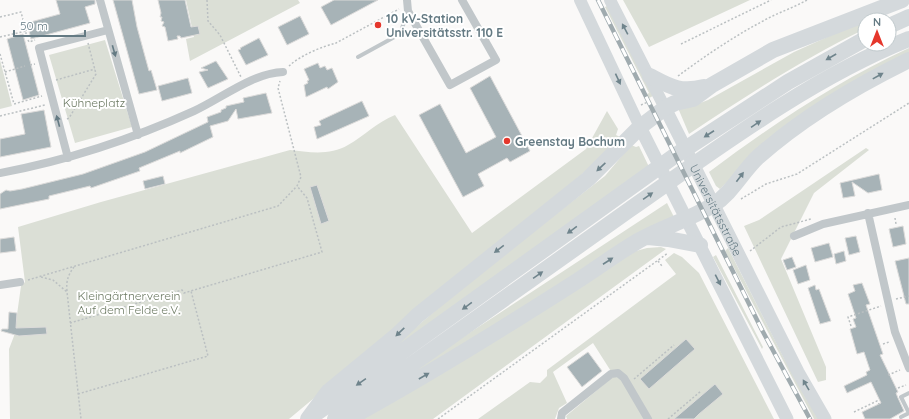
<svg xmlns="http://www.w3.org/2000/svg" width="909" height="419" viewBox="0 0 909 419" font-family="Quicksand,sans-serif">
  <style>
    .green { fill: #dbdfd6 }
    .building { fill: #a7b3b7; stroke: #dcdbda }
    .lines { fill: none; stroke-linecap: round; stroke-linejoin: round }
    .path { stroke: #bbc0c2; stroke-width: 1.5; stroke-dasharray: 2 2; stroke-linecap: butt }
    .lane { stroke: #c1c7ca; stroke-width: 4 }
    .street { stroke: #c1c7ca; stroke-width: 8 }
    .secondary { stroke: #d4d9dc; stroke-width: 12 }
    .primary { stroke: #d4d9dc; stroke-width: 13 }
    .highway { stroke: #d4d9dc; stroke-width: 16 }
    .rail-casing { stroke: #a0abaf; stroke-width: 4.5 }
    .rail { stroke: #fff; stroke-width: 3; stroke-dasharray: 9; stroke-linecap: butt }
    .oneway { fill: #6f848c }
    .oneway2 { fill: #647a83 }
    .poi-dot { fill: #e5372c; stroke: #fff; stroke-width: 1.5 }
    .labels { text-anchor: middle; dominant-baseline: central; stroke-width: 4; stroke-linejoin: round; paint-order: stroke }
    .poi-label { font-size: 12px; font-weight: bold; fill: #647a83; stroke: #fff; text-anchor: start }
    .park-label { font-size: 12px; fill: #6c7a63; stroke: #fff }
    .street-label { font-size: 12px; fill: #647a83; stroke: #fff }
  </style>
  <rect width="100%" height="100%" fill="#faf9f8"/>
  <path class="green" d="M186,0H298L300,3L190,61L186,39L194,37Z
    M623,0H750L649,47Z
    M607,6L653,96L649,98L647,94L649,93L605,7Z
    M865,20V29C803,59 746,96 689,134L678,108L695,105L708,100L794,52Z
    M105,40L132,127L75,143L49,55Z
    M909,48V55L735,174L720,189L716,186L709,172C772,125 837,81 909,48Z
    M0,60L12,106L0,109Z
    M607,111L618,129L616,135L620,137L618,144L289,419H10L9,349L14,336L21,286L25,282L18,227L101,202L290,150C308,152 330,156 348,145C364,136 377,122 395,115L472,233L586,149Z
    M631,145L636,147L639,146L650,169L359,376L477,275L605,176Z
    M866,148L869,150L814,193L781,259L826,367V380L818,382L744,226L759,220Z
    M667,203L674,217L385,393L428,360Z
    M661,247L666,249L433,419H361L636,251L647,248Z
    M728,248L784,358L819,419H814L725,251Z
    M674,253L682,257L699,273L774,419H567L566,416L614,376L593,343L553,372L567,403L559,408L555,419H478L530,382L540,383L547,376V370L676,274L665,260Z
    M716,255L763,347L762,349L713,257Z"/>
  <path class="building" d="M56,0H95V4L85,7L90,23L31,39L27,23L60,14Z
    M113,0H132L137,27L149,71L151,70L157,90L139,94Z
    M158,0H185L191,27L198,26L200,34L181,38L180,36H177L178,39L168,41L165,27L162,26L164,22L161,21L162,17H160L161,13Z
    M334,0H378L331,25L321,7Z
    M300,16L309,34L287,45L278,27Z
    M23,34L39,95L23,100L7,39Z
    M259,38L268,55L246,65L238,50L241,49L240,48Z
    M216,61L228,79L208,88L199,72L208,70L201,68Z
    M318,63L320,68L325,66L327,70L332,68L338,82L328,89L327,87L306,97L304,85L308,83L307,81L309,80L304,69Z
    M490,76L530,151L510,162L507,158L478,174L484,186L463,197L419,115L440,104L466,153L496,137L470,88Z
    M188,78L192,93L162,101L158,86Z
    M266,93L272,113L238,119L236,109L228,121L210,126L213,137L180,153V151L139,168L140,171L91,188L90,186L49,196V199L0,209V194L6,190L10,191L22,189L83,174L145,152L208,122L207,117L221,112V110L226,108V106L244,102L243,98Z
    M362,101L369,116L317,139L314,127L321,125L319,121Z
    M44,110L51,147L0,157V139L25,134L21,114Z
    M879,174L882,190L868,193L852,182L855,196L843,198L840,183Z
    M163,176L165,184L145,189L143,181Z
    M317,185L329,221L321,224L310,187Z
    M903,226L906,244L893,247L889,229Z
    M856,236L860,252L849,255L845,238Z
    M14,237L16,251L0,253V239Z
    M829,243L833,257L815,262L811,248Z
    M844,251L846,261L836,264L834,254Z
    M792,257L796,267L787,270L783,260Z
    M909,258V304H906L895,261Z
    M806,265L810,280L798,284L793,270Z
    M862,283L870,304L866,305L883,354L880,355L898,392L896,393L898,398L904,411L890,419H865L862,412L881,403L871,382L847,393L844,386L867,375L866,372L870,370L864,352L857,354L850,329L856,327L853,319L856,318L848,294L855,291L853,285Z
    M815,285L816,290L819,289L831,321L820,324L808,288Z
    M9,312L17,313L16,328L46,327L47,334L19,336L1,331L2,329H8Z
    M686,339L695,349L649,389L640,379Z
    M588,352L602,371L582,387L567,367Z
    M715,384L723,394L699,414L694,419H674Z"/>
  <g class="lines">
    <path class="path" d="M207,0L208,21L220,35L241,77
      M0,17L21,12L26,31
      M0,37L26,31V34
      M28,40L29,42L35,40
      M681,44L771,0
      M0,54L14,104L42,96
      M30,65L35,64
      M289,66C301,55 321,47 336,43L399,9
      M5,72L25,66
      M678,76C705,56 733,37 763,21C777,13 793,8 807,0
      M56,80L95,69
      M641,105L650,101
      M0,116L45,105
      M67,119L69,118L96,74L88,43
      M741,199L766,184L797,174L909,103
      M895,218L896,224
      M750,251L781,227L811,219
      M658,261L662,266
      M41,277L53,280L67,292L81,419
      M28,280L278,206L297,186L301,177L278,88L280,81
      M67,291C66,281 68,275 74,267
      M896,299L909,296
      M70,323L182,290L184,293L322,252L307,198L297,186
      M851,326L848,317L881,306
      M883,344L889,342
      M888,375L900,370
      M634,379L674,345
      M898,388L906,385
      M78,394L208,356L191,291
      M854,412L877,401L879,404
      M438,419L668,253
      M668,419L701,391"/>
    <path class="lane" d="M358,57L400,34L408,11
      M909,393L901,397L909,413
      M901,417L909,413"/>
    <path class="street" d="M100,0L138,135
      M407,0L408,11L450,85L496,60L462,0
      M68,158L39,48L108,30
      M0,173C70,160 130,140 194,111C222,98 253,73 283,72
      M868,213L895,332L909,368
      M794,236L823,224L909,205
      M0,285L20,282
      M561,419L562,413L611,374L618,373L624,378L648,419"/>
    <path class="secondary" d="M580,0L640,127
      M610,0L665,108"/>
    <g class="primary">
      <path id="s1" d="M665,108L798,372L825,419"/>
      <path d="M640,127L787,419"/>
    </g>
    <path class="highway" d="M889,26L909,17
      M650,76C671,87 680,93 704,87
      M648,237L668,239L700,245
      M318,412L673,157L788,82L865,39
      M355,415C430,374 502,329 574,283C596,269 616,254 638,241C662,227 689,220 713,205C732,193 742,172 758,157C803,117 856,86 909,60
      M308,419L328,392L396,336L418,315L588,179L640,127L665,108L675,103L693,99L712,85L773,50L902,0
      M335,419C432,349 531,280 629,210C715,150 811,78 909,39"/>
    <defs>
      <path id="rail" d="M598,0L762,330L810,419"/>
    </defs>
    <use href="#rail" class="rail-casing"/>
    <use href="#rail" class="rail"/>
  </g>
  <defs><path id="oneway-solid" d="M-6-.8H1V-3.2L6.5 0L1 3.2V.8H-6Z"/></defs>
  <g class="oneway">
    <use href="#oneway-solid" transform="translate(625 29) rotate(-118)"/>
    <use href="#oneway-solid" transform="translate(831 57) rotate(150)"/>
    <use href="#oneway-solid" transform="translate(878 76) rotate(-29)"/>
    <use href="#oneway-solid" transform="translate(618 79) rotate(65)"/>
    <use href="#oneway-solid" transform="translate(756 124) rotate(-34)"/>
    <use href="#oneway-solid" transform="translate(709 134) rotate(147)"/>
    <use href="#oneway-solid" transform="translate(601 167) rotate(137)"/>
    <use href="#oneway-solid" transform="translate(740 177) rotate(-53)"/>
    <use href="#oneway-solid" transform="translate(648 196) rotate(-35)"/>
    <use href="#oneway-solid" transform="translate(572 230) rotate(144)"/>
    <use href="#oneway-solid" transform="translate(499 249) rotate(143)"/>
    <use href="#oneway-solid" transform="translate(608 261) rotate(-33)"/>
    <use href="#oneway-solid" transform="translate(538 275) rotate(-35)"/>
    <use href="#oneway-solid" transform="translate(718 280) rotate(63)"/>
    <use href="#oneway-solid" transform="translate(467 306) rotate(144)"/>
    <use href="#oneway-solid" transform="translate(400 332) rotate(136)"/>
    <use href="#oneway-solid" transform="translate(424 376) rotate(-30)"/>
    <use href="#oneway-solid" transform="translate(361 382) rotate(145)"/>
    <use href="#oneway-solid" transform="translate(806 385) rotate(-120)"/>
  </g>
  <g class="oneway2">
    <use href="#oneway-solid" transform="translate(114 51) rotate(74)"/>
    <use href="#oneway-solid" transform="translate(58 121) rotate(-105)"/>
  </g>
  <g class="poi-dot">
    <circle cx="378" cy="25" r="4"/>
    <circle cx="507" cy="141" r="4"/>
  </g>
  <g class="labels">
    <g class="poi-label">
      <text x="386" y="18">10 kV-Station<tspan x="386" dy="14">Universitätsstr. 110 E</tspan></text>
      <text x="515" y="141">Greenstay Bochum</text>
    </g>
    <g class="park-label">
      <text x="94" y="102">Kühneplatz</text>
      <text x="129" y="295">Kleingärtnerverein<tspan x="129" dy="14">Auf dem Felde e.V.</tspan></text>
    </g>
    <g class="street-label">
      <text stroke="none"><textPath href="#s1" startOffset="114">Universitätsstraße</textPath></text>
    </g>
  </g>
  <g transform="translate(877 32)"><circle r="19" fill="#ffffff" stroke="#c1cacd"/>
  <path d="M0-3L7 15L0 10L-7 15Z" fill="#e5372c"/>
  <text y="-6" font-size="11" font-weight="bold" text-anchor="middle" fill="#647a83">N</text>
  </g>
  <path d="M14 30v6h71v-6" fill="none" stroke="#647a83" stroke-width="2"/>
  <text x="20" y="30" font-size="12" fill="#647a83" stroke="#ffffff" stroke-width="3" paint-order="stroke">50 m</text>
</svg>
